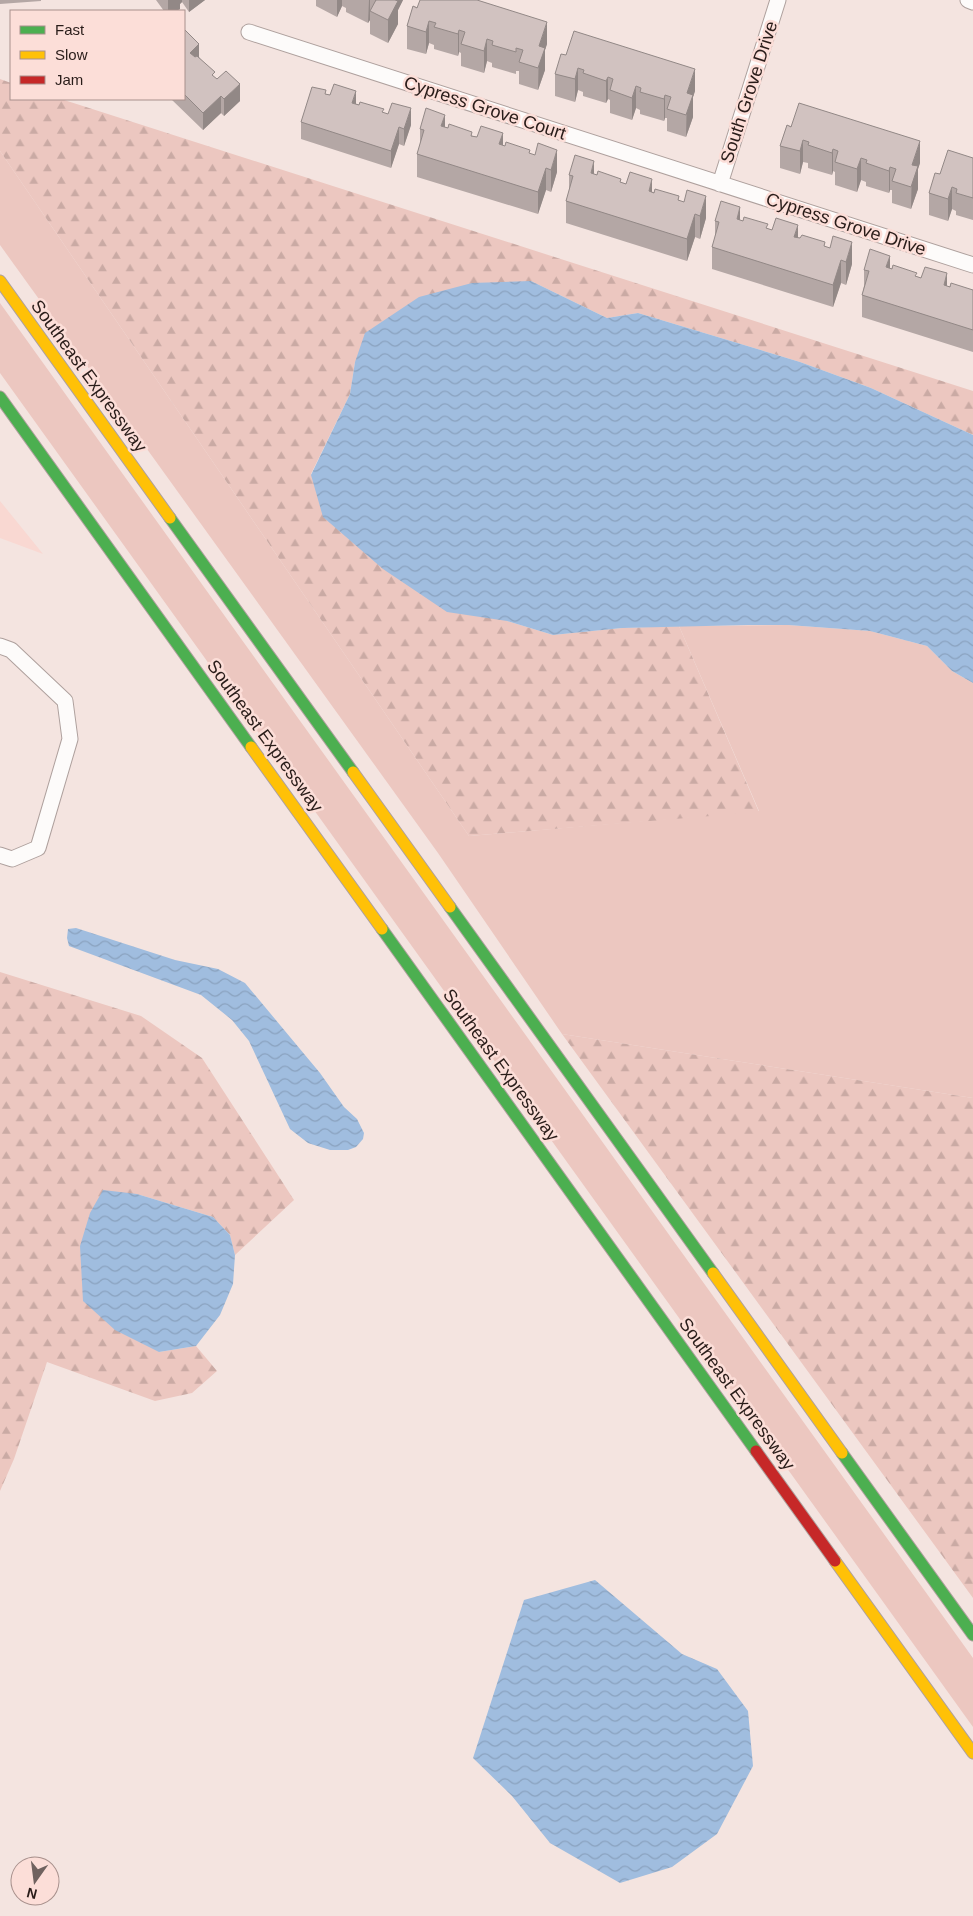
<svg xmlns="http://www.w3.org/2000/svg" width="973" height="1916" viewBox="0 0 973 1916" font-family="Helvetica,sans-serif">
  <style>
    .built { fill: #f9d8d2 }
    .grass { fill: #ecc7c0 }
    .forest { fill: url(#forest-firs) }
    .water { fill: url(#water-waves) }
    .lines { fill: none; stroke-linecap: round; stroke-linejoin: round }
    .street-casing { stroke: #aea09d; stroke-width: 17 }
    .fast-casing { stroke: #aea09d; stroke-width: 13 }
    .slow-casing { stroke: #aea09d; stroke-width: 13 }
    .jam-casing { stroke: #aea09d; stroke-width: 13 }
    .street { stroke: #fdfbfa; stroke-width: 15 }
    .fast { stroke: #4caf50; stroke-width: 11 }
    .slow { stroke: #ffc107; stroke-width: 11 }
    .jam { stroke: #c62828; stroke-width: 11 }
    .wall { fill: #b4a7a5 }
    .shaded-wall { fill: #928886 }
    .building { fill: #d1c2c0; stroke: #928886 }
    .labels { text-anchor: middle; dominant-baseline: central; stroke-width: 5; stroke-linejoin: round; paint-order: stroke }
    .street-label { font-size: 18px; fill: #291c19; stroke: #fcded8 }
  </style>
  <defs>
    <pattern id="forest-firs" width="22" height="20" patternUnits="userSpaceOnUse" patternTransform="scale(1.25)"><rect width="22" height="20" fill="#ecc7c0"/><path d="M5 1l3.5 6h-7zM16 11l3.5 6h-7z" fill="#caaaa4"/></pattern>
    <pattern id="water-waves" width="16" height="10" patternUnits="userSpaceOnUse" patternTransform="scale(1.25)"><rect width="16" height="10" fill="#a0bddf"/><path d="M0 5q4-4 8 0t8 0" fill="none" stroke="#8aa2bf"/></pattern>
  </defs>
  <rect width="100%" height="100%" fill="#f4e4e0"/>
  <path class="built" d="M0,500V501L43,554L0,538Z"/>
  <path class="grass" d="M0,151L469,836L759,811L679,626L788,625L870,631L927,646L952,671L973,683V1098L562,1034L438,853L0,245Z
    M0,303L973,1658V1727L0,373Z"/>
  <path class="forest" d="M0,79L11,83V99H61L973,391V435L871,388L800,362L638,313L607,318L531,281L355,362L350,394L311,474L507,621L553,635L622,628L679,626L759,812L469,836L0,151Z
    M0,972L141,1016L202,1058L294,1200L235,1255L230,1235L213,1217L137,1194L159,1352L196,1346L217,1371L192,1393L155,1401L47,1362L14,1459L0,1491Z
    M562,1034L973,1098V1598Z"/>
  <path class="water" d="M531,281L607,318L638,313L800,362L871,388L973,435V683L952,671L927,646L870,631L788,625H748L622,628L553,635L507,621L447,612L383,569L323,517L311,475L350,394L355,362L365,333L419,297L472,283Z
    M76,928L175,960L218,969L245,983L320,1073L344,1107L357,1119L364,1133L363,1139L356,1147L348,1150H330L308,1143L290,1129L249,1041L232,1020L201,995L69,946L67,938L68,929Z
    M103,1190L137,1194L213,1217L230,1235L235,1255L233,1284L220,1315L196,1346L159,1352L115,1330L83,1301L80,1246L90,1213Z
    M595,1580L682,1654L717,1669L748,1711L753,1766L717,1834L672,1867L620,1883L550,1843L512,1796L473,1758L524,1600Z"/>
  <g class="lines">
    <defs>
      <path id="street" d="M968,0L973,2
        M249,32L973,265
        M720,184L778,0
        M0,646L11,650L65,701L70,739L38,848L12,859L0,855"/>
      <path id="fast" d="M0,397L251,747
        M170,518L353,772
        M450,907L713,1273
        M382,929L756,1451
        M842,1453L973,1635"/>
      <path id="slow" d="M0,281L170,518
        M251,747L382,929
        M353,772L450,907
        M713,1273L842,1453
        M835,1561L973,1753"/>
      <path id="jam" d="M756,1451L835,1561"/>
    </defs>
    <use href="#street" class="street-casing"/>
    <use href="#fast" class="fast-casing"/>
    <use href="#slow" class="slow-casing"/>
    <use href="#jam" class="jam-casing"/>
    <use href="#street" class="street"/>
    <use href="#fast" class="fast"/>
    <use href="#slow" class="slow"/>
    <use href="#jam" class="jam"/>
  </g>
  <path class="wall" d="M0,0H41V1L0,4Z
    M156,0H205L189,12L182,2L180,4V9L176,11H164Z
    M316,0H403L398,10V24L388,43L370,34V20L368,23L346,12V8L342,6L337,17L316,6Z
    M413,6L547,44L545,50V70L538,90L519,84V71H516V74L492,67V63L487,61L484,73L461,66V53L459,52L458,56L434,49V45L429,43L426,54L407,49V26Z
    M184,29L199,57L215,78L240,101L224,116L221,113L203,130L171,99H184Z
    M566,55L695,91L693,97V117L686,137L667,131V118H665L664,121L640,114V110L636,108L632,120L610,113V100L608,99L606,103L583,96V92L578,90L575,102L555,96V74Z
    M326,94L384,113L411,125L404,146L399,144L391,168L301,139V122Z
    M787,125L920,163L918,169V189L911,209L892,203V190H890L889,193L866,186V182L861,180L857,192L835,185V172L833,171L832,175L808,168V163L803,162L800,174L780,168V146Z
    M445,127L530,154L557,172L551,192L546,190L538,214L417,177V154L420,145V129Z
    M973,158V220L956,215V211L952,209L948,221L929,215V193L940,174Z
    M594,174L679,200L706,218L700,239L695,237L687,261L566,223V201L569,192V175Z
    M740,220L825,246L852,264L846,285L841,283L833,307L712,269V247L715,238V221Z
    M890,268L947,286L973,290V352L862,317V295L864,286V270Z"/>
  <path class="shaded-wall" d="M168,0H182V2L180,4V9L176,11H168Z
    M189,0H205L189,12Z
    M337,0H342V6L337,17Z
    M369,0H370V20L368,23Z
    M392,0H403L398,10V24L388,43V20Z
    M429,21V43L426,54V32Z
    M547,22V44L545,50V70L538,90L539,46Z
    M459,30V52L458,56V34Z
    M487,39V61L484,73V51Z
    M199,44V61L190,53Z
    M578,68V90L575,102V79Z
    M695,69V91L693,97V117L686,137L687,93Z
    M608,77V99L606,103V81Z
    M240,84V101L224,116V99Z
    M636,86V108L632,120V98Z
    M356,91V108L352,103Z
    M665,95V118L664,121V99Z
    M221,96V113L203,130V113Z
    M411,108V125L404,146V129Z
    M445,115V137L441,126Z
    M399,127V144L391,168V151Z
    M503,133V155L499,144Z
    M803,140V162L800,174V151Z
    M920,141V163L918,169V189L911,209L912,165Z
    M833,149V171L832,175V153Z
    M557,150V172L551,192V170Z
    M861,158V180L857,192V169Z
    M594,161V184L591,173Z
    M890,167V190L889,193V171Z
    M546,168V190L538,214V192Z
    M652,179V201L649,191Z
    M952,187V209L948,221V199Z
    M706,196V218L700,239V216Z
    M740,207V230L737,219Z
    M695,214V237L687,261V239Z
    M798,225V247L794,237Z
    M852,242V264L846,285V262Z
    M890,256V278L886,267Z
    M841,260V283L833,307V285Z
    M947,273V296L944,285Z"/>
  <path class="building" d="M375,0H395L398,1L388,20L370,11L376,0Z
    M420,0H477L547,22L539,46L545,48L538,68L519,62L523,50L516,48V52L492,45L493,41L487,39L484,51L461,44L465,32L459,30L458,34L434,27L436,23L429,21L426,32L407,26L413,6L417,8Z
    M184,29L199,44L190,53L195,57L197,56L215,72L212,75L217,79L226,71L240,84L224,99L221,96L203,113L184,94Z
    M574,31L695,69L687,93L693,95L686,115L667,109L671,97L665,95L664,99L640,92L641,88L636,86L632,98L610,90L613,79L608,77L606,81L583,73L584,70L578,68L575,79L555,74L561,54L566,55Z
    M334,84L356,91L352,103L359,105L360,102L384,109L382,112L388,114L392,103L411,108L404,129L399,127L391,151L301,122L312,87L326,90L325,94L330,95Z
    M799,103L920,141L912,165L918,166L911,187L892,181L896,169L890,167L889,171L866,163L867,160L861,158L857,169L835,162L838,151L833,149L832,153L808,145L809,142L803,140L800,151L780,146L787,125L791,127Z
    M426,108L445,115L441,126L448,128L449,124L472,132L471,136L477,137L481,126L503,133L499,144L505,146L506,142L530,150L529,153L535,155L538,143L557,150L551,170L546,168L538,192L417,154L424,130L420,129Z
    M948,150L973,158V198L956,193L957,189L952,187L948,199L929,193L935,173L940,174Z
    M575,155L594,161L591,173L597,175L598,171L621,179L620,182L626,184L630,172L652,179L649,191L654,193L655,189L679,196L678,200L684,202L687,190L706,196L700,216L695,214L687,239L566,201L573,176L569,175Z
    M721,201L740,207L737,219L743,221L744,217L768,224L766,228L772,230L776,218L798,225L794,237L800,238L802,235L825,242L824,246L830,248L833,236L852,242L846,262L841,260L833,285L712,247L719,222L715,221Z
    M870,249L890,256L886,267L892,269L893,265L917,273L915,276L921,278L925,267L947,273L944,285L950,287L951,283L973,290V330L862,295L869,271L864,270Z"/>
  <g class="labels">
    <g class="street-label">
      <text transform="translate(749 92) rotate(-72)">South Grove Drive</text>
      <text transform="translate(485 108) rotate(18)">Cypress Grove Court</text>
      <text transform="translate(846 224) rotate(18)">Cypress Grove Drive</text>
      <text transform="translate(89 376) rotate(54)">Southeast Expressway</text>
      <text transform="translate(265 736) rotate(54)">Southeast Expressway</text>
      <text transform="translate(501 1065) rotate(54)">Southeast Expressway</text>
      <text transform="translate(737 1394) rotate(54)">Southeast Expressway</text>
    </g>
  </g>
  <rect x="10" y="10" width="175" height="90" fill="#fcded8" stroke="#a8908c"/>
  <rect x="20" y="26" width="25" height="8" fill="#4caf50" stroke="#a8908c"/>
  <text x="55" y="35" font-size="15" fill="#291c19">Fast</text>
  <rect x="20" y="51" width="25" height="8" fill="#ffc107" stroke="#a8908c"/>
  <text x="55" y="60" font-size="15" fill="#291c19">Slow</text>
  <rect x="20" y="76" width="25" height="8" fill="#c62828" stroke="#a8908c"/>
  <text x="55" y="85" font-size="15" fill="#291c19">Jam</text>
  <g transform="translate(35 1881) rotate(194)"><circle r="24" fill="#fcded8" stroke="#a8908c"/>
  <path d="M0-4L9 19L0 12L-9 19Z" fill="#70625f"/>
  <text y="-8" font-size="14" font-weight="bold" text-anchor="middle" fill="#291c19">N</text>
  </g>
</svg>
